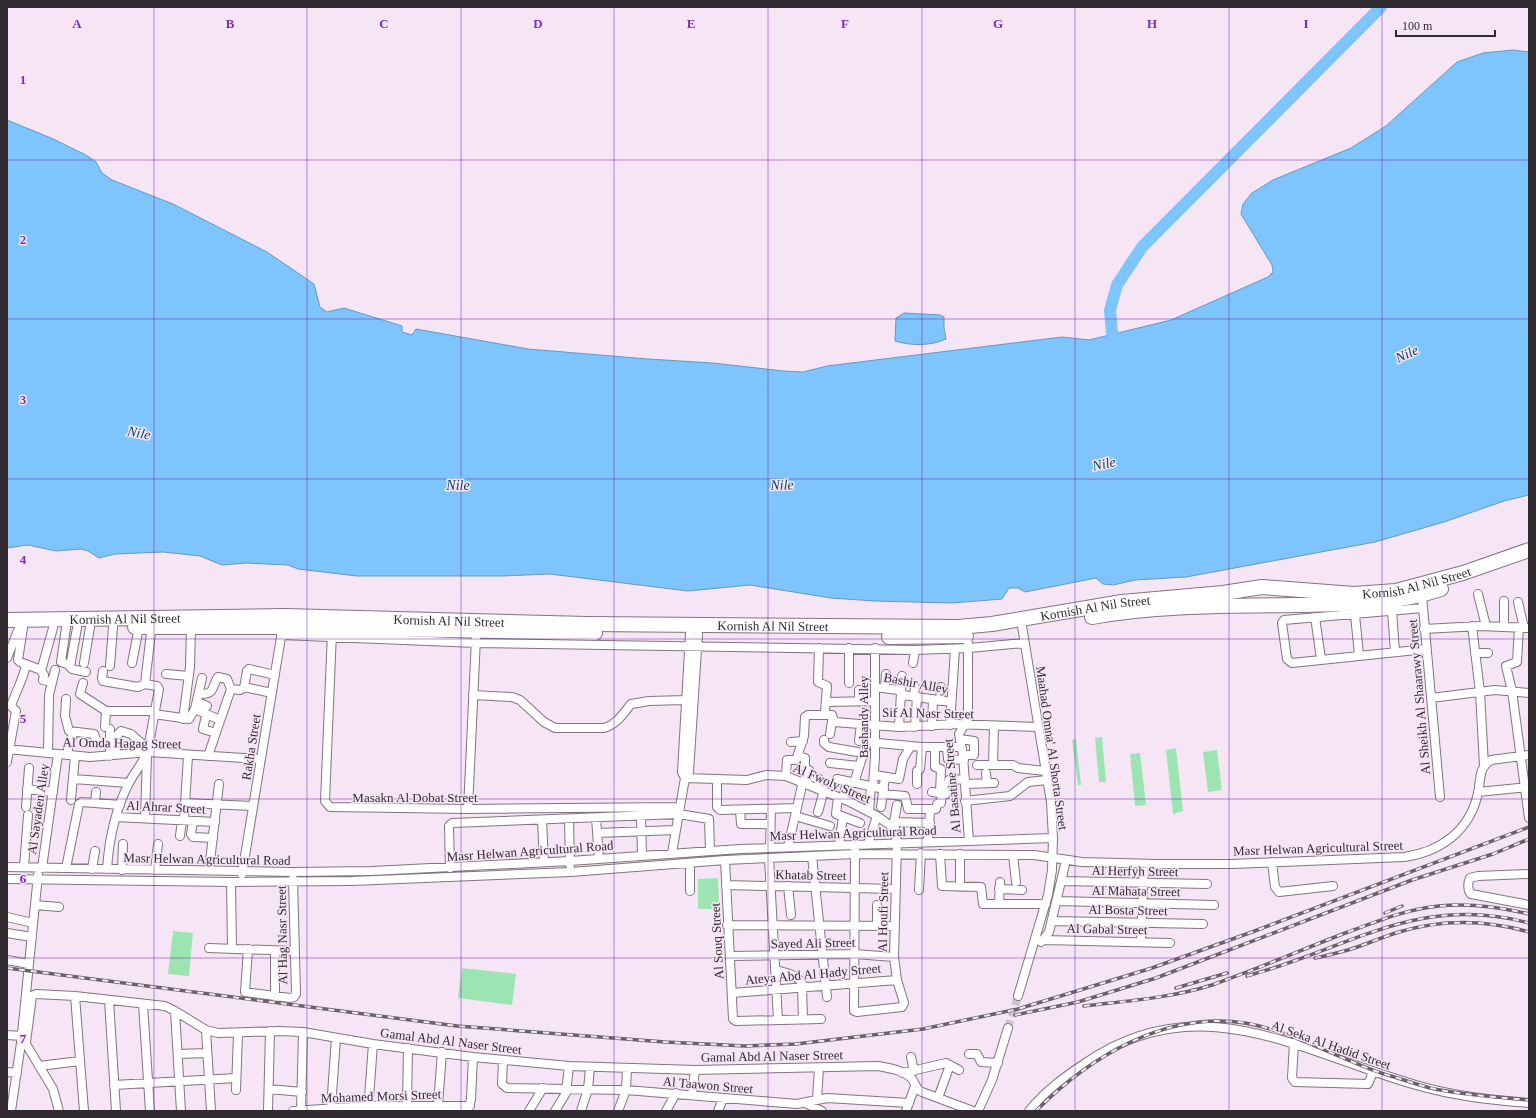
<svg xmlns="http://www.w3.org/2000/svg" width="1536" height="1118" viewBox="0 0 1536 1118" font-family="'Times New Roman',serif">
  <style>
    .green { fill: #9ce5b3 }
    .water { fill: #7ec5fd; stroke: #6797c0 }
    .lines { fill: none; stroke-linecap: round; stroke-linejoin: round }
    .river { stroke: #7ec5fd; stroke-width: 12 }
    .street-tunnel { stroke: #cfc1ce; stroke-width: 8; stroke-dasharray: 8 4; stroke-linecap: butt }
    .street-casing { stroke: #827481; stroke-width: 10 }
    .highway-casing { stroke: #827481; stroke-width: 16 }
    .street { stroke: #fff; stroke-width: 8 }
    .highway { stroke: #fff; stroke-width: 14 }
    .rail-casing { stroke: #6a616a; stroke-width: 3.5 }
    .rail { stroke: #f6e6f5; stroke-width: 2; stroke-dasharray: 6; stroke-linecap: butt }
    .grid { fill: none; stroke: #7b2cbf; stroke-width: 1; stroke-opacity: 0.55 }
    .labels { text-anchor: middle; dominant-baseline: central; stroke-width: 3; stroke-linejoin: round; paint-order: stroke }
    .street-label { font-size: 13px; fill: #312b31; stroke: #f6e6f5 }
    .water-label { font-size: 14px; font-style: italic; fill: #074164; stroke: #f6e6f5 }
    .grid-label { font-size: 13px; text-anchor: middle; font-weight: bold; fill: #7b2cbf; stroke: #f6e6f5; stroke-width: 3; stroke-linejoin: round; paint-order: stroke }
  </style>
  <rect width="100%" height="100%" fill="#f6e6f5"/>
  <path class="green" d="M1102,737L1106,782H1099L1095,738Z
    M1076,739L1081,785H1078L1072,740Z
    M1176,748L1183,811L1173,814L1166,750Z
    M1217,750L1222,790L1208,792L1203,752Z
    M1140,753L1146,805L1135,806L1130,754Z
    M718,878L719,909H698V879Z
    M173,931L193,933L189,976L168,974Z
    M462,968L516,974L512,1005L458,998Z"/>
  <path class="water" d="M1513,50L1529,52V495L1504,501L1444,522L1375,542L1186,577L1135,580L1113,585L1103,584L1096,578L1025,592L1018,588H1009L1002,599L952,603L875,601L831,598L750,585L688,591L550,574L502,576H357L298,569L288,565L246,563L222,565L200,556L163,552L115,554L99,558L88,551L81,549L56,551L28,545L7,548V120L51,138L86,155L96,162L102,173L112,180L173,204L267,252L314,284L320,307L327,312L344,308L402,326V332L412,335L416,329L528,349L648,359L713,363L783,371L803,372L827,366L1062,337L1089,340L1171,320L1268,277L1273,272L1272,265L1241,214L1243,204L1252,193L1273,180L1351,148L1386,126L1457,62L1483,53Z
    M904,313L940,315L944,317V328L946,339C931,346 911,346 895,341L896,318Z"/>
  <g class="lines">
    <path class="river" d="M1124,345L1112,334L1110,310L1117,285L1142,247L1381,7"/>
    <path class="street-tunnel" d="M1008,1028L1018,996"/>
    <defs>
      <path id="street" d="M1478,594L1486,626
        M1422,596L1440,797
        M1518,602L1524,628
        M1423,608L1284,620L1282,623L1287,659L1292,663L1426,649
        M1392,611L1395,652
        M1355,615L1359,655
        M1315,617L1321,659
        M1472,626L1480,692L1484,766
        M1504,627V601
        M1519,627L1517,662L1506,666L1512,691L1529,818
        M23,628L18,660L20,662L41,670
        M66,628L61,662L70,665
        M77,628L70,667L72,669L86,672
        M1424,629L1480,626L1529,628
        M332,632L325,801L330,807L468,809L680,807
        M281,635L476,643L915,650L969,648L1024,643
        M968,643V719L959,734L963,755L969,841
        M849,648V683
        M1475,653H1488
        M7,658L19,628
        M84,663L90,627
        M132,663L139,627
        M913,663L915,650
        M110,666L113,627
        M103,671L102,678L103,681L138,687L145,684
        M166,674L189,676
        M51,682L43,680L44,675L41,671L53,628
        M83,683L80,694L106,711H155
        M244,687L272,693
        M875,687L898,690L903,695L951,702
        M885,688L886,674
        M199,693C215,697 212,685 218,677L227,679L231,689
        M473,695L512,697L520,700L544,722L555,728H604C617,724 623,714 631,704L649,701L686,700
        M914,697L915,687
        M1431,698L1495,690L1529,693
        M66,699L65,716L69,731L94,734L97,742L110,743
        M940,701L941,687
        M197,702L207,706
        M826,702L875,701
        M859,702V690
        M195,709L220,720
        M154,714L189,719L195,709L202,678
        M823,715H832L834,722L899,727L955,724L1038,727
        M183,719L190,667L191,627
        M205,720L203,729L216,733
        M950,725L955,649
        M932,726L933,699
        M105,727L106,711
        M899,727L902,676
        M915,727L917,697
        M110,729V756
        M830,734L832,721
        M960,739L974,741V755H963
        M824,740V743L829,747L863,753
        M859,741L861,724
        M791,742L803,741
        M935,747V767L941,769L940,793
        M947,748L948,759L964,760
        M7,749L90,757L148,752L261,759
        M48,753L49,695L55,670
        M67,755L69,744L74,732
        M115,755L118,734L121,731L131,734L148,749
        M208,756L231,689L240,690L244,688L247,671L249,669L275,675
        M798,756L805,758V768L809,770L807,783
        M7,762L16,711L11,706C16,691 23,680 26,665
        M830,763L859,766
        M977,765H1013L1018,768L1045,771
        M993,765L994,726
        M986,773L987,783
        M875,775L899,779L903,759L911,746
        M786,776L787,760H796L804,736L805,717L808,715H822L825,712L827,686L818,682L819,648
        M808,776L819,779L818,788
        M685,778L747,780L766,775L786,776L848,801L877,816L894,828
        M685,778L682,772L690,634
        M73,779L129,783
        M717,779V807L720,810L797,808
        M837,779L884,789
        M854,783L867,742L922,747H961
        M917,784V771L920,769L922,747
        M965,784L994,783
        M873,786L875,757V648
        M27,789L53,792
        M932,792L946,794L949,780L965,779
        M1478,792L1529,787
        M883,794L905,796L908,809H931
        M838,797L836,814L860,823
        M843,799L847,781
        M71,800L75,756
        M965,801L1010,796L1028,782L1047,780
        M95,803L96,792
        M185,803L253,806
        M26,807L29,768
        M881,807L885,777
        M468,809L476,638
        M740,810L741,824H770
        M869,811L871,786
        M818,812L824,790
        M641,816L642,855
        M795,816L830,826
        M116,817L215,822
        M145,818L147,755
        M596,818L599,859
        M569,819L570,865
        M184,820L188,756
        M542,820L544,862
        M193,821L191,834L193,837L213,838
        M894,822L930,823
        M597,833L676,830
        M180,836L182,820
        M928,842L930,810L936,809L937,804L941,803L942,793
        M868,844L877,816
        M839,845L843,817
        M788,847L803,781
        M770,848L771,809
        M855,850L854,1011L857,1012L902,1007L904,1003L897,980L894,957L897,843L894,822L897,805
        M672,853L685,778L689,772L698,634
        M940,854L942,886L981,887L983,904H1046
        M1013,855L1016,882
        M812,856L827,997
        M769,858L778,1020
        M725,860L733,1019L736,1021L821,1019
        M1272,862L1275,887L1279,892L1333,886
        M690,863V891
        M7,867L293,872L372,871L570,861L740,849L1053,838
        M24,867L28,815
        M42,868L58,754
        M66,868L79,804L82,802L120,805
        M450,868L449,826L452,823L679,814L709,819L710,851
        M92,869L95,851
        M107,869C109,839 115,810 129,783C135,771 145,761 148,749L159,689L157,686L145,684L152,624
        M122,870L123,844
        M155,870L158,844
        M209,870L219,784
        M242,874L282,631
        M1529,874L1478,876L1470,878C1468,882 1467,890 1471,894L1529,905
        M7,879L231,882L352,881L571,872L725,860L855,854L1034,855L1082,862L1157,864H1232L1404,857C1440,852 1470,831 1478,793C1481,780 1478,768 1491,760L1529,755
        M1062,881L1207,884
        M231,882L232,949
        M726,885L895,889
        M788,886L791,915
        M960,887V854
        M999,889L1022,890
        M919,890L921,853
        M1057,901L1214,905
        M999,904L1000,882
        M35,905L59,907
        M7,917L33,923
        M1052,921L1203,924
        M727,925L894,926
        M877,926V905
        M7,933L32,937
        M1044,940L1170,943
        M1041,942L1049,932L1066,860
        M1141,942L1144,864
        M209,948L295,951
        M248,949L245,992L290,998L294,997L296,994L293,879
        M731,956L855,954L894,957
        M7,960L29,964
        M776,970C788,973 799,975 804,987
        M802,987L803,1019
        M732,993L897,980
        M75,996L84,1111
        M1018,996L1048,895L1052,870L1053,838L1051,802L1021,620
        M275,997V950
        M109,1000L116,1111
        M143,1004L150,1111
        M175,1011L181,1111
        M206,1030L211,1111
        M7,1035L21,1036
        M23,1039L53,1089L59,1111
        M26,1042L32,996L36,994L75,996L165,1006L175,1011L206,1030L218,1033L279,1031L303,1032L373,1044L473,1057L569,1066L695,1070L878,1066C889,1068 904,1070 912,1079C916,1084 915,1089 922,1092L973,1111
        M1294,1043L1292,1078L1295,1082L1368,1084L1373,1072
        M178,1054L207,1053
        M969,1054H977L981,1062L998,1063
        M911,1057L914,1071
        M503,1060L502,1084L507,1088L626,1090L797,1104L827,1098L909,1103
        M39,1066L80,1061
        M7,1072L17,1073
        M903,1073L946,1063L959,1070
        M114,1085L236,1078
        M269,1089L302,1092
        M236,1090L238,1033
        M692,1095L695,1070
        M938,1098L950,1065
        M817,1099L819,1068
        M805,1103L822,1111
        M407,1105L408,1048
        M438,1105L442,1052
        M331,1108L336,1038
        M301,1110L303,1032
        M11,1111L21,1043L38,875
        M268,1111L270,1031
        M293,1111L368,1106H470
        M368,1111L373,1044
        M468,1111L471,1099L473,1057
        M529,1111L543,1088
        M555,1111L566,1093L569,1066
        M581,1111L588,1089L590,1067
        M618,1111L626,1090L627,1069
        M666,1111L676,1093
        M718,1111L723,1099
        M906,1111L915,1086
        M978,1111L992,1080L1008,1028
        M1029,1111C1045,1091 1063,1078 1084,1064C1199,984 1301,1052 1416,1085C1453,1096 1491,1100 1529,1103"/>
      <g id="highway">
        <path d="M1092,617C1159,605 1229,606 1297,605C1346,604 1393,605 1441,589"/>
        <path id="s1" d="M7,620L285,616L587,624L958,627L992,624L1122,602L1223,593L1262,587L1354,594L1396,591L1463,573L1529,550"/>
        <path d="M135,627H283L595,633"/>
        <path d="M889,637L966,636"/>
      </g>
    </defs>
    <use href="#street" class="street-casing"/>
    <use href="#highway" class="highway-casing"/>
    <use href="#street" class="street"/>
    <use href="#highway" class="highway"/>
    <defs>
      <path id="rail" d="M1385,913L1402,906
        M1315,958C1326,956 1337,953 1348,950C1365,945 1382,937 1399,932C1442,919 1487,920 1529,932
        M7,968L457,1026L665,1042L745,1046L796,1044L923,1029L1018,1009L1152,968L1252,932L1529,827
        M1247,976C1348,949 1418,893 1529,923
        M1176,988L1227,973
        M1084,1006C1127,1001 1171,998 1212,985C1258,969 1303,949 1348,932C1378,921 1407,909 1439,906C1469,903 1499,907 1529,914
        M1015,1015L1078,1002L1156,978L1412,880L1493,854L1529,839
        M1036,1111C1090,1056 1166,1011 1245,1023C1293,1031 1338,1059 1384,1074C1399,1078 1415,1084 1430,1088C1462,1095 1496,1097 1529,1100"/>
    </defs>
    <use href="#rail" class="rail-casing"/>
    <use href="#rail" class="rail"/>
  </g>
  <path class="grid" d="M154,7V1111M307,7V1111M461,7V1111M614,7V1111M768,7V1111M922,7V1111M1075,7V1111M1229,7V1111M1382,7V1111M7,160H1529M7,319H1529M7,479H1529M7,639H1529M7,799H1529M7,958H1529"/>
  <g class="labels">
    <g class="street-label">
      <text stroke="none"><textPath href="#s1" startOffset="1414">Kornish Al Nil Street</textPath></text>
      <text stroke="none"><textPath href="#s1" startOffset="1090">Kornish Al Nil Street</textPath></text>
      <text stroke="none"><textPath href="#s1" startOffset="118">Kornish Al Nil Street</textPath></text>
      <text stroke="none"><textPath href="#s1" startOffset="442">Kornish Al Nil Street</textPath></text>
      <text stroke="none"><textPath href="#s1" startOffset="766">Kornish Al Nil Street</textPath></text>
      <text transform="translate(916 683) rotate(11)">Bashir Alley</text>
      <text transform="translate(1419 697) rotate(-95)">Al Sheikh Al Shaarawy Street</text>
      <text transform="translate(928 713) rotate(1)">Sif Al Nasr Street</text>
      <text transform="translate(863 717) rotate(-90)">Bashandy Alley</text>
      <text transform="translate(122 743) rotate(1)">Al Omda Hagag Street</text>
      <text transform="translate(251 747) rotate(-81)">Rakha Street</text>
      <text transform="translate(1052 748) rotate(82)">Maahad Omna' Al Shorta Street</text>
      <text transform="translate(832 783) rotate(23)">Al Fwoly Street</text>
      <text transform="translate(952 786) rotate(-95)">Al Basatine Street</text>
      <text x="415" y="797">Masakn Al Dobat Street</text>
      <text transform="translate(166 807) rotate(3)">Al Ahrar Street</text>
      <text transform="translate(38 809) rotate(-82)">Al Sayaden Alley</text>
      <text transform="translate(853 833) rotate(-2)">Masr Helwan Agricultural Road</text>
      <text transform="translate(1318 848) rotate(-2)">Masr Helwan Agricultural Street</text>
      <text transform="translate(530 851) rotate(-4)">Masr Helwan Agricultural Road</text>
      <text transform="translate(207 859) rotate(1)">Masr Helwan Agricultural Road</text>
      <text transform="translate(1135 871) rotate(1)">Al Herfyh Street</text>
      <text transform="translate(811 875) rotate(1)">Khatab Street</text>
      <text transform="translate(1136 891) rotate(1)">Al Mahata Street</text>
      <text transform="translate(1128 910) rotate(1)">Al Bosta Street</text>
      <text transform="translate(883 912) rotate(-89)">Al Houfi Street</text>
      <text transform="translate(1107 929) rotate(1)">Al Gabal Street</text>
      <text transform="translate(282 935) rotate(-91)">Al Hag Nasr Street</text>
      <text transform="translate(717 941) rotate(-93)">Al Souq Street</text>
      <text transform="translate(813 943) rotate(-1)">Sayed Ali Street</text>
      <text transform="translate(813 974) rotate(-5)">Ateya Abd Al Hady Street</text>
      <text transform="translate(451 1041) rotate(7)">Gamal Abd Al Naser Street</text>
      <text transform="translate(1331 1045) rotate(19)">Al Seka Al Hadid Street</text>
      <text transform="translate(772 1056) rotate(-1)">Gamal Abd Al Naser Street</text>
      <text transform="translate(708 1085) rotate(5)">Al Taawon Street</text>
      <text transform="translate(381 1096) rotate(-2)">Mohamed Morsi Street</text>
    </g>
    <g class="water-label">
      <text transform="translate(1407 354) rotate(-25)">Nile</text>
      <text transform="translate(139 433) rotate(11)">Nile</text>
      <text transform="translate(1104 464) rotate(-12)">Nile</text>
      <text x="458" y="485">Nile</text>
      <text transform="translate(782 485) rotate(-1)">Nile</text>
    </g>
  </g>
  <g class="grid-label">
    <text x="77" y="28">A</text>
    <text x="230" y="28">B</text>
    <text x="384" y="28">C</text>
    <text x="538" y="28">D</text>
    <text x="691" y="28">E</text>
    <text x="845" y="28">F</text>
    <text x="998" y="28">G</text>
    <text x="1152" y="28">H</text>
    <text x="1306" y="28">I</text>
    <text x="23" y="84">1</text>
    <text x="23" y="244">2</text>
    <text x="23" y="404">3</text>
    <text x="23" y="564">4</text>
    <text x="23" y="723">5</text>
    <text x="23" y="883">6</text>
    <text x="23" y="1043">7</text>
  </g>
  <rect width="1536" height="1118" fill="none" stroke="#312b31" stroke-width="16"/>
  <path d="M1396 30v6h99v-6" fill="none" stroke="#312b31" stroke-width="2"/>
  <text x="1402" y="30" font-size="12" fill="#312b31" stroke="#f6e6f5" stroke-width="3" paint-order="stroke">100 m</text>
</svg>
